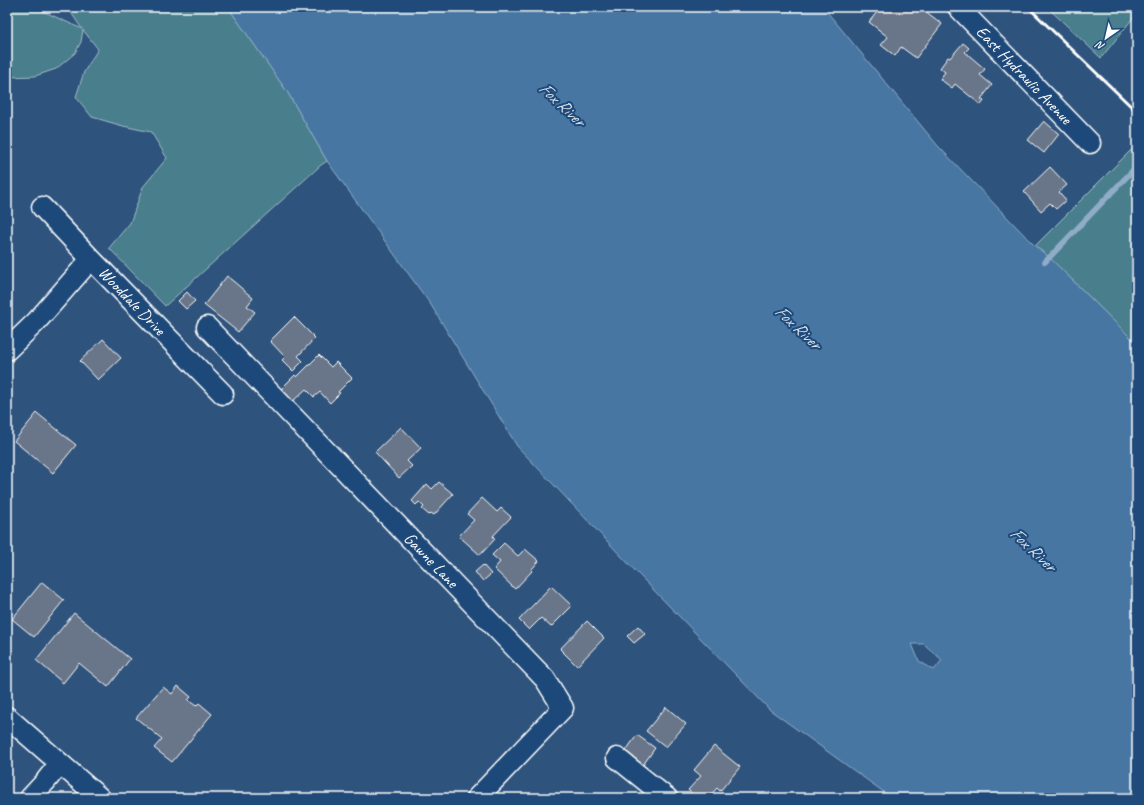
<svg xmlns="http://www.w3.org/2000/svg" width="1144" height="805" viewBox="0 0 1144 805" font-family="Caveat,sans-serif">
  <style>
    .green { fill: #497e8d; stroke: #a4bec6 }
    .water { fill: #4676a3; stroke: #90adc8; fill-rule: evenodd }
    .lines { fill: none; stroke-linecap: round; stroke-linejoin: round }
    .stream { stroke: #90adc8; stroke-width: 5.5 }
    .building { fill: #697588; stroke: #fff }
    .minor-casing { stroke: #fff; stroke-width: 23 }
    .minor { stroke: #1f4a7a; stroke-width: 20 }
    .rail { stroke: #fff; stroke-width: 3 }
    .labels { text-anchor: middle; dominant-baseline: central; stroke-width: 4; stroke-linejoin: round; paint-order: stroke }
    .street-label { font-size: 17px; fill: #fff; stroke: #1f4a7a }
    .water-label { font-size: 18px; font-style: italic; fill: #d1dde8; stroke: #1f4a7a }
  </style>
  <rect width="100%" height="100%" fill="#2e537d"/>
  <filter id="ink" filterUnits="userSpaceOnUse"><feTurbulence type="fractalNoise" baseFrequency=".025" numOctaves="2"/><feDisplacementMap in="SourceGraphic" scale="8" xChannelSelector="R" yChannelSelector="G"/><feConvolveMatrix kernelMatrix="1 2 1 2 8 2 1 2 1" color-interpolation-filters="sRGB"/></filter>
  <g filter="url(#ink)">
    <path class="green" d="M7,7H34L82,29L70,11L64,7H228L288,93L327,161L321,165L165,306L109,248L130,223L143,187L167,158L151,132L123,126L92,117L76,97L84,72L98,49L83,30L81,42L75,53L56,69L35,76L7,77Z
      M1047,7H1137V13L1101,58Z
      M1137,144V344L1049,257L1035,246Z"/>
    <path class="water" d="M228,7H823L938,146L1035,246L1049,257L1137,344V798H892L770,710L642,578L517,446L431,305L327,161L288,93ZM912,644H924L942,660L934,670L919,661Z"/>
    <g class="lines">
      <path class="stream" d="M1045,262L1137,166"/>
    </g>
    <path class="building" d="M881,7H913L914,8L915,7H920L942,24L916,58L901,47L895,56L881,45L888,37L869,22Z
      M963,43L969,48L965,52L985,69L980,75L992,85L981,99L984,101L981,105L955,84L952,88L940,79L945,72L940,68L948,57L950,58Z
      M1044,121L1059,134L1044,153L1028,140Z
      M1050,167L1067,185L1059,192L1066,200L1056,209L1050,203L1041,211L1024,192Z
      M227,276L253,298L247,306L255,312L238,332L204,305Z
      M187,292L195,301L186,309L178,301Z
      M294,317L315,338L298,356L303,361L293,371L282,360L285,357L270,341Z
      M103,339L121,358L98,380L80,361Z
      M319,355L331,367L336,362L352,378L338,392L340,393L330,403L320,392L314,397L306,389L292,402L281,389L295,375L297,377Z
      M37,413L76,445L53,473L14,441Z
      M401,427L421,448L407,461L412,466L399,478L375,452Z
      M439,482L453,494L434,515L431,513L429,515L422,509L424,507L419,502L416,505L412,501L427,484L432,489Z
      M482,498L497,512L501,508L511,517L493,536L495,539L480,555L459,536L474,520L467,514Z
      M504,543L518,556L525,549L539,561L531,570L532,571L515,589L494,569L500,562L492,555Z
      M483,565L491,574L483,581L475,572Z
      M42,582L64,600L34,637L12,619Z
      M551,586L572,606L551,627L541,618L529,630L519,620Z
      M74,613L130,659L108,687L79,663L63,683L36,660Z
      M587,621L604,638L577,666L560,649Z
      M638,626L645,634L634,643L627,636Z
      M178,686L191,697L188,700L196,706L199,703L212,714L172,762L154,748L162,739L136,718L163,687L172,694Z
      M666,707L686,724L666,747L646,731Z
      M637,735L655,748L643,765L625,752Z
      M714,746L740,767L720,791L717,788L708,798H697L688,790L701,776L694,770Z"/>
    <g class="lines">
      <defs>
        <path id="minor" d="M958,7L1090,143
          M42,207L91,259L223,394
          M207,327L545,679L563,708L477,798
          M7,350L36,322L91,259
          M7,717L100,798
          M617,758L667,798
          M30,798L45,782L60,763"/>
      </defs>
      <use href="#minor" class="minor-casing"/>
      <use href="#minor" class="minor"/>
      <path class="rail" d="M1028,7L1137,112"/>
    </g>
  </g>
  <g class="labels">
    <g class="street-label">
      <text transform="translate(1024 75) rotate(46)">East Hydraulic Avenue</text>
      <text transform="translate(132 301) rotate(46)">Wooddale Drive</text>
      <text transform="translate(431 560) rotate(46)">Gawne Lane</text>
    </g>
    <g class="water-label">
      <text transform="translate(562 104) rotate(43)">Fox River</text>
      <text transform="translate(798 327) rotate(43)">Fox River</text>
      <text transform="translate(1033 549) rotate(43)">Fox River</text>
    </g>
  </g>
  <rect width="1144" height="805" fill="none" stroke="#1f4a7a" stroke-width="24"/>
  <rect x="12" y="12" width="1120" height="781" fill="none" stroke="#fff" stroke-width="1.5" filter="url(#ink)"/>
  <g transform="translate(1106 38) rotate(214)" stroke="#1f4a7a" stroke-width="3" paint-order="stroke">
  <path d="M0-3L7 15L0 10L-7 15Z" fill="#ffffff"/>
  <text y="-6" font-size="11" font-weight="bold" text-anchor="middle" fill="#ffffff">N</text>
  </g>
</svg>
